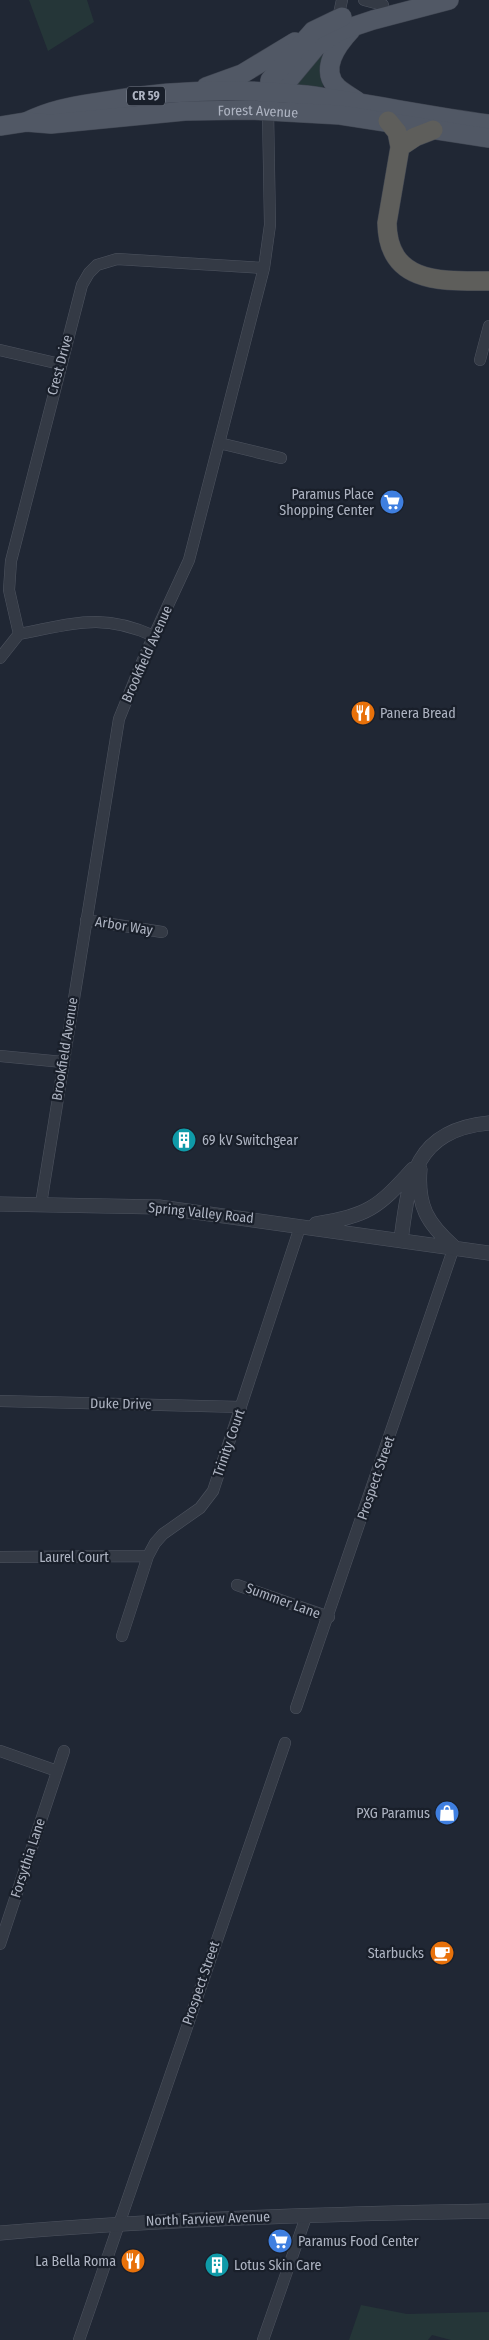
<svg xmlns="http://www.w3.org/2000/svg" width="489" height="2340" viewBox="0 0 489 2340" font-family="'Fira Sans Condensed',sans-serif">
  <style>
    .green { fill: #253638 }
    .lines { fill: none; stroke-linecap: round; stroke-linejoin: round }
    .minor-casing { stroke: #4e5460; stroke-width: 12 }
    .tertiary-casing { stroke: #4e5460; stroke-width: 15 }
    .primary-casing { stroke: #3d434f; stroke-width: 20 }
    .trunk-casing { stroke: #3e4450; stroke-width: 20 }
    .minor { stroke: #343a45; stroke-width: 11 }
    .tertiary { stroke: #343a45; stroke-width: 14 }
    .primary { stroke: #515865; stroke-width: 19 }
    .trunk { stroke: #5e5e5b; stroke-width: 19 }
    .labels { text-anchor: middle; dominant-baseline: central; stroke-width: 4.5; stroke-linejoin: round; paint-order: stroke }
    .shield { fill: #191f2a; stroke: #818794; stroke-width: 1 }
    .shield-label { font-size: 12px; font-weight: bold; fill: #aeb4c2 }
    .street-label { font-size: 14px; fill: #aeb4c2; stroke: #191f2a }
    .poi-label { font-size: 14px; fill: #aeb4c2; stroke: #191f2a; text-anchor: end }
  </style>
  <rect width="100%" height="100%" fill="#202734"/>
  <path class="green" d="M29,0H87L94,22L48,51Z
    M318,54L322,56L323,88L295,86Z
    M361,2305L407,2314L489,2312V2340H451L432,2335L428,2340H349Z"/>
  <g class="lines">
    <defs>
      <path id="minor" d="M364,0L383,5
        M337,23L342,0
        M0,350L60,364
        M480,360L489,326
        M219,443L281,458
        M19,634L9,590L11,561L82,285L89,273L97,265L117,259L264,268
        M0,658L19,634C73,624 101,612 154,636
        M86,920L162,932
        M0,1056L63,1062
        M41,1204L119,719L145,655L189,560L264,268L270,225L268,111
        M0,1401L241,1407
        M0,1557L148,1556
        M237,1585L329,1617
        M122,1636L148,1556L155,1543L163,1534L200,1508L213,1491L300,1227
        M296,1708L454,1247
        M0,1751L57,1771
        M0,1944L64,1751
        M79,2340L285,1743
        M263,2340L306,2217"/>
      <path id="tertiary" d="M420,1169C417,1206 427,1223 454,1247
        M0,1204L159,1207L489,1253
        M316,1224C368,1215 377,1209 413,1169
        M401,1240C409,1177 415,1130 489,1123
        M0,2233C163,2219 326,2214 489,2211"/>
      <g id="primary">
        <path d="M351,30C338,44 318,70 338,88C344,93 351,97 357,101"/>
        <path d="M206,87L242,74L295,42"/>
        <path d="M269,93L286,83L316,47L337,32L373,20L449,0"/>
        <path d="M269,97L270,80L313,31L342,17"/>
        <path d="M26,122C54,108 76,106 106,101C171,90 240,88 306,95C367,103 428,116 489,124"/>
        <path id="s1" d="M0,126L26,122L51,124L185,111L251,110L340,115L489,138"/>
      </g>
      <path id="trunk" d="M388,121L397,132L400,147L387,223C388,285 443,281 489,281
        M400,147L415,137L433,130"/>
    </defs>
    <use href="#minor" class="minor-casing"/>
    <use href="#tertiary" class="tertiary-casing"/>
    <use href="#primary" class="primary-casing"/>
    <use href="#trunk" class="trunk-casing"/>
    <use href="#minor" class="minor"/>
    <use href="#tertiary" class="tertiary"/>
    <use href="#primary" class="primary"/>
    <use href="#trunk" class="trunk"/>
  </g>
  <defs>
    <symbol id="supermarket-disc" viewBox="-11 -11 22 22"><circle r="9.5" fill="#3f7fe0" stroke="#191f2a"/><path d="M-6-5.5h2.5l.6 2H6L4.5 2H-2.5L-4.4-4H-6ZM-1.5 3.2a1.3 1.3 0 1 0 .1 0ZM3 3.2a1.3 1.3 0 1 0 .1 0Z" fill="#fff"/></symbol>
    <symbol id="restaurant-disc" viewBox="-11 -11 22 22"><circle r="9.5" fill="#e8710a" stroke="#191f2a"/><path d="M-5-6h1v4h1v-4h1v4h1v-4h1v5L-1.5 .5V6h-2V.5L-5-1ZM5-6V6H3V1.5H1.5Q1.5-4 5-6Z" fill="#fff"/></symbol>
    <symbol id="building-disc" viewBox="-11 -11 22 22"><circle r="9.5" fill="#0f9aa8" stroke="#191f2a"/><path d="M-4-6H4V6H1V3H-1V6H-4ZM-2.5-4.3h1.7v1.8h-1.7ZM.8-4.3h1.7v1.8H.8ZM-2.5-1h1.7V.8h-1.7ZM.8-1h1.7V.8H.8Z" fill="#fff"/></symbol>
    <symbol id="shop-disc" viewBox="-11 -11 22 22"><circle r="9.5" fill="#3f7fe0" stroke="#191f2a"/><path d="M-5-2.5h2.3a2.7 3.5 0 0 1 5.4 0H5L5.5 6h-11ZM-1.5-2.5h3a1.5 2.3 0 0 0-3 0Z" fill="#fff"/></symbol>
    <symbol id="cafe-disc" viewBox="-11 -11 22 22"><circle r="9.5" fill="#e8710a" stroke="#191f2a"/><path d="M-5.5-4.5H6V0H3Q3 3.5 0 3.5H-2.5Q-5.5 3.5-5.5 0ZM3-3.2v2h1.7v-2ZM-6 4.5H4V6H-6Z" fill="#fff"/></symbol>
  </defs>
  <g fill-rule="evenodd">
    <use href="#supermarket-disc" x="378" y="488" width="28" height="28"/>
    <use href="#restaurant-disc" x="349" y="699" width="28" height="28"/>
    <use href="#building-disc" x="170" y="1126" width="28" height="28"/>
    <use href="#shop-disc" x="433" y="1799" width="28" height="28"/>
    <use href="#cafe-disc" x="428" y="1939" width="28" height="28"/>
    <use href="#supermarket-disc" x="266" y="2227" width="28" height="28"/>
    <use href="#restaurant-disc" x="119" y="2247" width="28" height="28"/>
    <use href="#building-disc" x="203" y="2251" width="28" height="28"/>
  </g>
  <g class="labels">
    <rect class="shield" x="127" y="86.5" width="38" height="19" rx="4"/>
    <g class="shield-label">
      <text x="146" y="96">CR 59</text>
    </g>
    <g class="street-label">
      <text stroke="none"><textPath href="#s1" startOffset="259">Forest Avenue</textPath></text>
      <text transform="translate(60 365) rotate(-75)">Crest Drive</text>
      <text transform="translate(147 654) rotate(-66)">Brookfield Avenue</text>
      <text transform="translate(124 926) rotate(9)">Arbor Way</text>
      <text transform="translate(65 1049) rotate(-81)">Brookfield Avenue</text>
      <text transform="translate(201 1213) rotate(6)">Spring Valley Road</text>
      <text transform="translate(121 1404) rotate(1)">Duke Drive</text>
      <text transform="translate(229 1443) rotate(-71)">Trinity Court</text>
      <text transform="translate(376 1478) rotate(-71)">Prospect Street</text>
      <text x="74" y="1557">Laurel Court</text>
      <text transform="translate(283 1601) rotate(20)">Summer Lane</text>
      <text transform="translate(28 1858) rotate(-72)">Forsythia Lane</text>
      <text transform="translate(201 1983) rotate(-71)">Prospect Street</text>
      <text transform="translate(208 2219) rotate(-2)">North Farview Avenue</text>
    </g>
    <g class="poi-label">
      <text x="374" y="494">Paramus Place<tspan x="374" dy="16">Shopping Center</tspan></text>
      <text x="380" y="713" text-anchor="start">Panera Bread</text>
      <text x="202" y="1140" text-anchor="start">69 kV Switchgear</text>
      <text x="430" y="1813">PXG Paramus</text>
      <text x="424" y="1953">Starbucks</text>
      <text x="298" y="2241" text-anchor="start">Paramus Food Center</text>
      <text x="116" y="2261">La Bella Roma</text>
      <text x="234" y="2265" text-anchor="start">Lotus Skin Care</text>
    </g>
  </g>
</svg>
